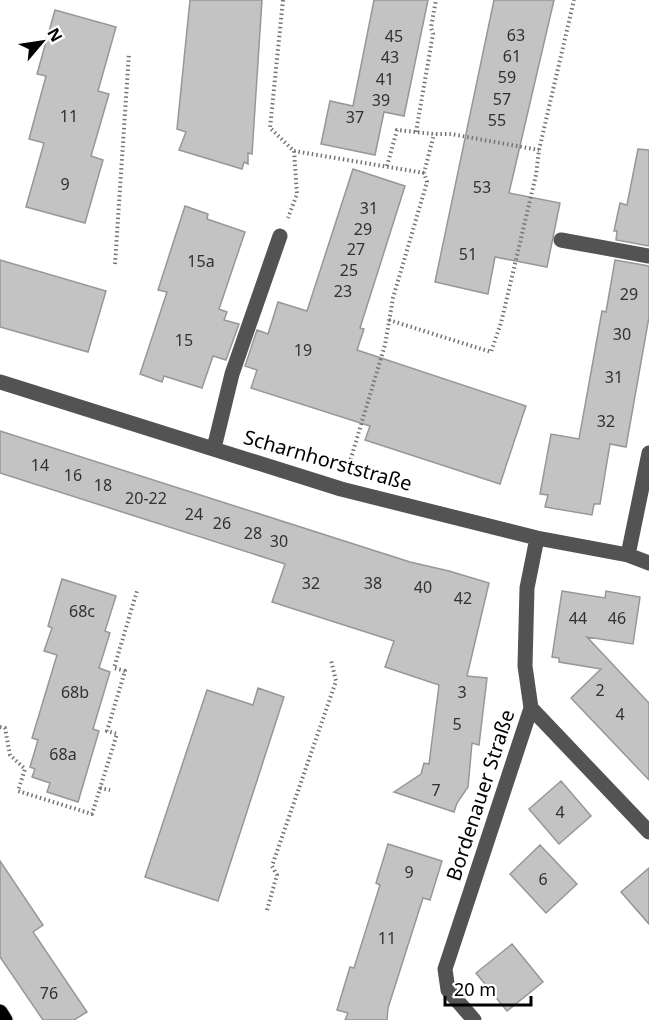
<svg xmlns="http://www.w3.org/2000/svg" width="649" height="1020" viewBox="0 0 649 1020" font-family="'Noto Sans',sans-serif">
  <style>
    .building { fill: #c3c3c3; stroke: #979797; stroke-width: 1.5 }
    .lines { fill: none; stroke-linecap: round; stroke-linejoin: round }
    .major-casing { stroke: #dbdbdb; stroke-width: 17 }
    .path { stroke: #757575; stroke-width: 4; stroke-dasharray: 1.5 3; stroke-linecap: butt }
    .minor { stroke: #535353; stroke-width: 15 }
    .major { stroke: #000; stroke-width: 15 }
    .labels { text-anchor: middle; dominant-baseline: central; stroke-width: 4.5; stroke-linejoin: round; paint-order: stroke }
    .number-label { font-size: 16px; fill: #313131 }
    .street-label { font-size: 20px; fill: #000; stroke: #fff }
  </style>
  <rect width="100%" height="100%" fill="#fff"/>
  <path class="building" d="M190,0H262L252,154L248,153V164L244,162L242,169L179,150L186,132L177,129Z
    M374,0H428L404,116L384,112L375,155L321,144L330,101L353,106Z
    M494,0H554L509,193L560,203L547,267L495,257L488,294L435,282Z
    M55,10L116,27L98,91L109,94L91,156L103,160L85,223L26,207L44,143L29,139L46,76L37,74Z
    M638,149L649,150V246L616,240L617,231H614L620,203L627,205Z
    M353,169L405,186L360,328L364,329L357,350L526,406L500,484L365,440L370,426L251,388L257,370L245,366L257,330L268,334L278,302L307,311Z
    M185,206L208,214L207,219L245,232L219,309L227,312L224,320L239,324L226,360L213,356L202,388L164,376L162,382L140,374L167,292L158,290Z
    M0,260L106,291L88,352L0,327Z
    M615,260L649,266V317L626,447L610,444L600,504H594L592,515L545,507L548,495L540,494L551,434L579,439L602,311L606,312Z
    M0,431L410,562L449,571L489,583L467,676L487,678L479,745L472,743L468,787L457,803L454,812L394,792L421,774L424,763L429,764L439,685L385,667L394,641L272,602L285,564L0,473Z
    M62,579L116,596L105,631L110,633L99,668L110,672L93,729L99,731L78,802L47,792L50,783L32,777L35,769L30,767L38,740L32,738L57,655L44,651L52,628L48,626Z
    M562,591L605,598L606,591L640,597L633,644L587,637L649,703V780L571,698L601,669L559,662V658L552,657Z
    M258,688L284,697L218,901L145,877L207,690L253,705Z
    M561,781L591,816L559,844L529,809Z
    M388,844L442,861L430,900L423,898L388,1008L387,1020H345L348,1013L337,1010L350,967L354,968L380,885L376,883Z
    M540,845L577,884L546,913L510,874Z
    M0,861L43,925L33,932L87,1012L74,1020H43L0,957Z
    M649,868V924L621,892Z
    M512,944L543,982L507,1011L476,973Z"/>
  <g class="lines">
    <defs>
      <path id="major" d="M0,1012L5,1020"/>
    </defs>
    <use href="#major" class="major-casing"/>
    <path class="path" d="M283,0L270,128L294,151L297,194L288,218
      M416,132L433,34L431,27L436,0
      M294,151L424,173
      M387,166L397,130L434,134H451L539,150
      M115,264L129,53
      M389,320L491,352L501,323L536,175L539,150L574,0
      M348,468L385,345L393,298L427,182L424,173L434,134
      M0,727L5,728L10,755L25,769L18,791L92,814L117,734L107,731L125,671L114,668L137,591
      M100,788L110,790
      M267,910L277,875L272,866L336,681L331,660"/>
    <path class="minor" d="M561,240L649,256
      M0,382L341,489L537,538L628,555L649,563
      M214,448L232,374L280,236
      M628,555L649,453
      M531,708L649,832
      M474,1020L448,990L445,969L531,708L525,666L527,588L537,538"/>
    <use href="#major" class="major"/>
  </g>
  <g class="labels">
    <g class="number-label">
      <text x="516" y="35">63</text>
      <text x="394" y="36">45</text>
      <text x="512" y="56">61</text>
      <text x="390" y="57">43</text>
      <text x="507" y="77">59</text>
      <text x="385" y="79">41</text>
      <text x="502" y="99">57</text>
      <text x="381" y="100">39</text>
      <text x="69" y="116">11</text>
      <text x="355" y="117">37</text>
      <text x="497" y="120">55</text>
      <text x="65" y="184">9</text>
      <text x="482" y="187">53</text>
      <text x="369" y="208">31</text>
      <text x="363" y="229">29</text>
      <text x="356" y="249">27</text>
      <text x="468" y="254">51</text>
      <text x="201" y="261">15a</text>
      <text x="349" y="270">25</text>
      <text x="343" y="291">23</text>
      <text x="629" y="294">29</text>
      <text x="622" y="334">30</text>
      <text x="184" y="340">15</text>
      <text x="303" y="350">19</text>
      <text x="614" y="377">31</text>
      <text x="606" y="421">32</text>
      <text x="40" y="465">14</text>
      <text x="73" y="475">16</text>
      <text x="103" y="485">18</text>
      <text x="146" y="498">20-22</text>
      <text x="194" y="514">24</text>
      <text x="222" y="523">26</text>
      <text x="253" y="533">28</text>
      <text x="279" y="541">30</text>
      <text x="311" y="583">32</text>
      <text x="373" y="583">38</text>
      <text x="423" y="587">40</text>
      <text x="463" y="598">42</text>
      <text x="82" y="611">68c</text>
      <text x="578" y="618">44</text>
      <text x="617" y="618">46</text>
      <text x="600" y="690">2</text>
      <text x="75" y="692">68b</text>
      <text x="462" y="692">3</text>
      <text x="620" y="714">4</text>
      <text x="457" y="724">5</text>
      <text x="63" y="754">68a</text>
      <text x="436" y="790">7</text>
      <text x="560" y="812">4</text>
      <text x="409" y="872">9</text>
      <text x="543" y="879">6</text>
      <text x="387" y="938">11</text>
      <text x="49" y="993">76</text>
    </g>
    <g class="street-label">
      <text transform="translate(328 460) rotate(16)">Scharnhorststraße</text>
      <text transform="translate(480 795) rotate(-72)">Bordenauer Straße</text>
    </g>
  </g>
  <g transform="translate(42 42) rotate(61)" stroke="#ffffff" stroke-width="4.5" paint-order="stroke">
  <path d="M0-4.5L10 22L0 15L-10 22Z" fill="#000000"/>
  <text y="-9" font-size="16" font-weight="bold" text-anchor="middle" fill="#000000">N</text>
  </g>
  <path d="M445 996v9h86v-9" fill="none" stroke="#000000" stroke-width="3"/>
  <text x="454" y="996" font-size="18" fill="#000000" stroke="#ffffff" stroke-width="4.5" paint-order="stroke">20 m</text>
</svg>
